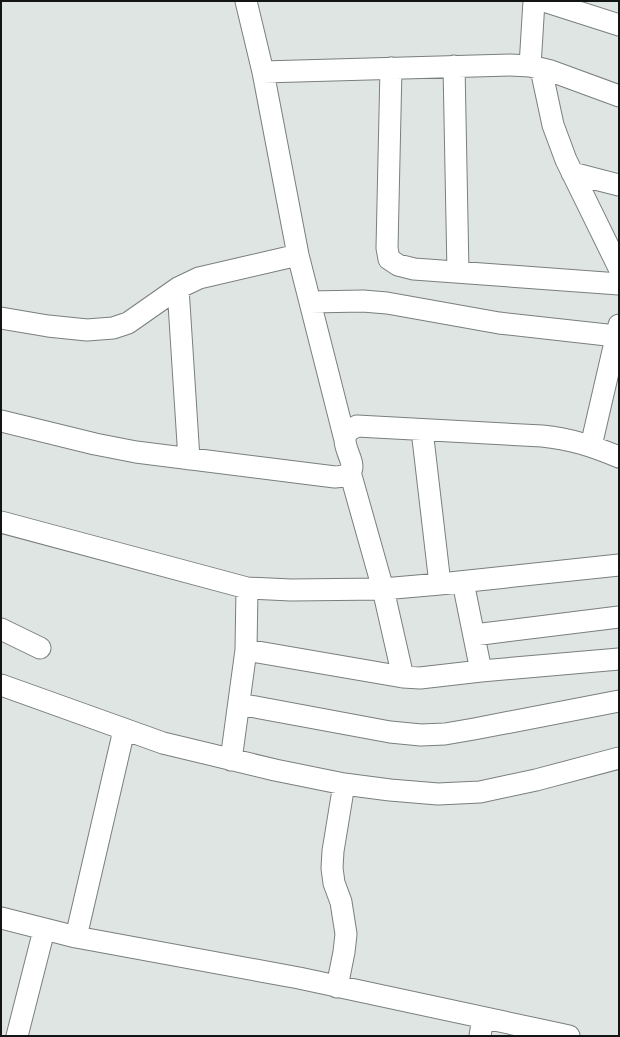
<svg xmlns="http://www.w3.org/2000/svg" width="620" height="1037" viewBox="0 0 620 1037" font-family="'Titillium Web',sans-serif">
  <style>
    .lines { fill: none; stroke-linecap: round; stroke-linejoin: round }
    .minor-casing { stroke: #797f7c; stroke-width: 23 }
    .minor { stroke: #fff; stroke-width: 21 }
  </style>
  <rect width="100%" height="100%" fill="#dee5e2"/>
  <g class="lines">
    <defs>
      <path id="minor" d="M246,1L263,72L298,255L345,440
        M544,1L619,25
        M454,66L458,272
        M530,66L534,1
        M391,68L387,248L389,259L398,265L414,269L619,284
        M541,69L553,125L566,160L619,268
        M263,72L510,65L530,66L551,71L619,96
        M572,173L619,185
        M178,288L189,459
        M310,302L363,301L387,303L499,323L616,336
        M1,318L48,326L87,330L113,328L128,323L178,288L199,278L298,255
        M1,421L95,444L136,452L335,477C366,475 345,455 345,440C345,437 347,433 348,431L357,426L542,436C571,439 592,446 619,457
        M422,430L440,584
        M591,446L619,325
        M350,472L383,589L403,677
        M1,522L247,588L291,590L383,589L440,584L619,565
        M463,582L481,671
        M1,629L40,648
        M474,635L619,617
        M246,650L403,677L420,678L481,671L619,659
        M1,685L163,743L275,770L344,784L390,790L438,794L480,792L536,780L619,758
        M239,704L390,732L421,735L445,734L474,729L619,701
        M231,760L246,650L247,588
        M1,918L76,937L299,978L569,1036
        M76,937L124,730
        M337,987L344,952L346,934L341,902L334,883L332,868L333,851L344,784
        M17,1036L44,930
        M480,1036L483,1018"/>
    </defs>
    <use href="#minor" class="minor-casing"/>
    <use href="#minor" class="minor"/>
  </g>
  <rect width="620" height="1037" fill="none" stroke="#131514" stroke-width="4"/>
</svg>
